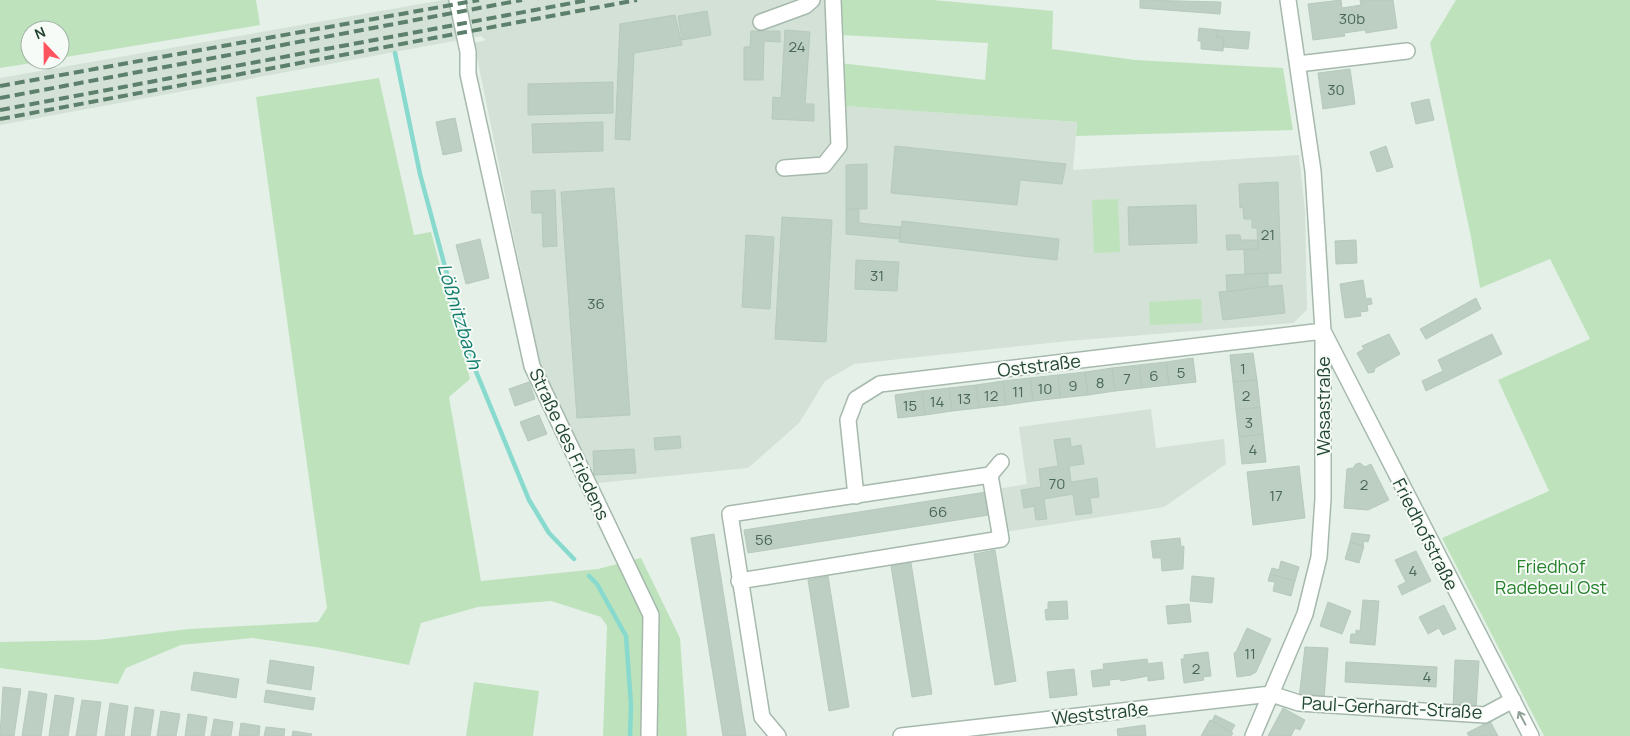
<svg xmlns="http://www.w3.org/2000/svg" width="1630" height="736" viewBox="0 0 1630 736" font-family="Manrope,sans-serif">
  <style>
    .built { fill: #d3e1d6 }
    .green { fill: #bee3bc }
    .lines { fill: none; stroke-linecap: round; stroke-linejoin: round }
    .stream { stroke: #87dacd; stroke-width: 4.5 }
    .building { fill: #bdcec2; stroke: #b6cabc }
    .minor-casing { stroke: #a6b9ad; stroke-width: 18 }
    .minor { stroke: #fff; stroke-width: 15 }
    .rail { stroke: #5c806b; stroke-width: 4; stroke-dasharray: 10 5; stroke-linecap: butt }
    .oneway { stroke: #90a298 }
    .labels { text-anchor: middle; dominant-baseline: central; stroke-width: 4; stroke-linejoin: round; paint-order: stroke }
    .number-label { font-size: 15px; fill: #486754 }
    .street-label { font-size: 18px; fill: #214530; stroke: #f7fbf7 }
    .park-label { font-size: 18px; fill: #26812c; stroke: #f7fbf7 }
    .water-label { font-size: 19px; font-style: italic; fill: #137d6d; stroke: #f7fbf7 }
  </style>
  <rect width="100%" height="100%" fill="#e5f0e8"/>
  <path class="built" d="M443,0H840L843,106L1077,122L1073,170L1299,155L1305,211L1307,310L1293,323L1068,341L854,364L825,381L799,423L748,468L598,483L540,365L474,43L486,40L481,36L0,125V78Z
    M1151,409L1156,448L1224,439L1226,464L1164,507L1005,532L998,489L1027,484L1019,427Z"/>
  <path class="green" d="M0,0H256L260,25L60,58V30H30V60H50L0,68Z
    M840,0H933L1053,11L1052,49L1136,60L1283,68L1293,130L1076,136L1077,122L843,106L840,63L985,80L988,43L840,35Z
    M1456,0H1630V736H1544L1442,538L1549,491L1498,380L1590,339L1550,259L1480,288L1471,237L1430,43Z
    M379,78L414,235L431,232L470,379L449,397L481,581L598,569L641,558L680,638L687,736H603L607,626L601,617L551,601L478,607L421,623L409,665L322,648L252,638L181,645L126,668L118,684L0,668V642L97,640L189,629L318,622L327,608L256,97Z
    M1118,199L1120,252L1094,253L1092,200Z
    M1201,299L1202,323L1150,325L1149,302Z
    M474,682L539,691L533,736H466Z"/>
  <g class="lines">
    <path class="stream" d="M395,53L420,174L468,352L529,500L549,533L574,559
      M589,576L597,584L626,636L631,705L630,736"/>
  </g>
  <path class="building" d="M1140,0L1221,2L1220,14L1140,8Z
    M1341,0L1342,8L1361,5L1360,0H1393L1397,28L1366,33L1365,30L1344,33L1345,36L1313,40L1308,4Z
    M707,11L711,35L682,40L678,16Z
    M675,15L682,45L634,53L630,140L615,139L620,24Z
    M1199,28L1218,30L1217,37L1224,38L1223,51L1201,49V41H1198Z
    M785,30L810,32L805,104H814V121L772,119L773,97L781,98Z
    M1218,30L1250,32L1248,49L1223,47L1224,38L1217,37Z
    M751,31H780V42L764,41L763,80H744V47H750Z
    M1350,69L1355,104L1323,109L1318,73Z
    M613,82V113L528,115V84Z
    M1429,99L1434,120L1416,124L1411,103Z
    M455,118L462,151L443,155L436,122Z
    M603,122V151L533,153L532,124Z
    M895,146L1066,164L1062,184L1020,180L1017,205L891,193Z
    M1386,146L1393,167L1377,172L1370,152Z
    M867,164V209H846V165Z
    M1278,182L1281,273L1245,274L1244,250L1258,249L1257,228H1252V219H1244L1243,207L1240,208L1239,184Z
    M614,188L630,415L577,418L561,192Z
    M555,190L557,246L543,247L542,213H532L531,191Z
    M1196,205L1197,243L1129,245L1128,207Z
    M846,209H859V223L901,227L900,239L846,234Z
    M782,217L832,220L826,342L775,339Z
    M902,221L1059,239L1057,260L899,242Z
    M746,235L774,237L770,309L742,307Z
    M1226,235H1240L1241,240H1258V249L1227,250Z
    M480,239L489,278L466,284L456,245Z
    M1356,240L1357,263L1336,264L1335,241Z
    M856,260L899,262L897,291L855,289Z
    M1268,273V286L1227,292L1226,275Z
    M1363,280L1366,299L1371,298L1372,304L1367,305L1368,311L1360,312L1361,316L1345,318L1340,284Z
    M1282,285L1285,313L1223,320L1219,292Z
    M1476,298L1481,309L1426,339L1420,329Z
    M1389,334L1400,354L1375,368L1374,372L1368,373L1357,353L1364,349L1362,346Z
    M1492,334L1502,354L1426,391L1422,381L1443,371L1438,360Z
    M1253,353L1257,380L1233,382L1230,355Z
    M1193,358L1196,382L1169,385L1166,362Z
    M1166,362L1169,385L1142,388L1139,365Z
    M1139,365L1142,388L1115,391L1112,368Z
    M1112,368L1115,391L1088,395L1085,372Z
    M1085,372L1088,395L1060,398L1058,375Z
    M1058,375L1060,398L1033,401L1030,378Z
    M1030,378L1033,401L1006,405L1003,381Z
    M1257,380L1260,407L1236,410L1233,382Z
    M1003,381L1006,405L979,408L976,385Z
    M529,382L535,399L515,406L509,389Z
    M976,385L979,408L952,411L949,388Z
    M949,388L952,411L925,415L922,391Z
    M922,391L925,415L898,418L895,395Z
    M1260,407L1263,434L1239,437L1236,410Z
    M539,415L547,434L528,441L520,422Z
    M1263,434L1266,462L1242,464L1239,437Z
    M680,436L681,448L655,450L654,438Z
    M1070,438L1071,447L1081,445L1084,464L1069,466L1071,482L1097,478L1099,497L1090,498L1092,513L1076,515L1073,494L1044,499L1047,519L1036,520L1034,506L1024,508L1021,490L1041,487L1039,469L1058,466L1054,440Z
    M634,449L636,473L594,475L593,451Z
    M1360,463L1365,467L1371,464L1389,500L1368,510L1344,508L1347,469L1353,468L1356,464Z
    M1299,466L1305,518L1253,525L1247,472Z
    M986,492L989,515L748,553L744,530Z
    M1352,533L1370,535L1368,542L1364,541L1363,546L1350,542Z
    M714,534L746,736H723L691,538Z
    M1180,538L1181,547L1184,546L1183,569L1162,571L1161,558H1153L1151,541Z
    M1350,542L1364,546L1359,563L1345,559Z
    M995,550L1016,681L995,685L974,554Z
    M1416,551L1431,581L1402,595L1398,586L1406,582L1395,560Z
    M1281,561L1299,567L1295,581L1270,574L1272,568L1279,570Z
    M911,563L932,694L912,697L891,566Z
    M1270,574L1295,581L1291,596L1273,591L1275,582L1268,581Z
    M828,576L849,707L829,711L808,580Z
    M1192,576L1214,578L1212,603L1190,601Z
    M1363,600L1379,601L1375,645L1350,643L1351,634H1356V630L1360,631Z
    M1067,601L1068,619L1046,620L1045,610L1048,609V602Z
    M1328,602L1351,611L1342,634L1320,626Z
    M1189,604L1191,622L1168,624L1166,606Z
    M1444,605L1456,629L1443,635L1439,628L1428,634L1419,617Z
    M1247,628L1271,639L1256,672L1251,675L1237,677L1234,653L1236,652Z
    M1305,647L1328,648L1324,699L1299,698Z
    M1208,652L1211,676L1203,677L1204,680L1184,683L1181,659H1184V655Z
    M1147,659L1148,664L1162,662L1164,679L1148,681V676L1121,681L1120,679L1109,680L1110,685L1093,687L1091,671L1104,669L1103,664Z
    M270,660L314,667L311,690L267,683Z
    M1455,660L1479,661L1476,709L1453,708Z
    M1346,662L1437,667L1436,687L1345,682Z
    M1074,669L1077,695L1050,698L1047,672Z
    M194,672L239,679L236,698L191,690Z
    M3,687L21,689L14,736H0Z
    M266,690L315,698L313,710L264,702Z
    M29,691L47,694L41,736H22Z
    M55,695L74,698L68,736H49Z
    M82,700L101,702L96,736H76Z
    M110,703L128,706L124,736H105Z
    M135,707L154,710L150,736H131Z
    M1283,708L1305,720L1300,730L1295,728L1291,736H1268Z
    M161,711L180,714L176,736H157Z
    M188,714L207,717L204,736H185Z
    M1215,715L1235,725L1231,732L1212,721Z
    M214,719L233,722L231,736H211Z
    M1210,720L1233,733L1231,736H1201Z
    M1490,721L1498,736H1469L1467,733Z
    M241,723L260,726L259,736H239Z
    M1145,725L1146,736H1118L1117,729Z
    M266,727L285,729L284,736H264Z
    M293,731L312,734L311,736H292Z"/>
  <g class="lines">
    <defs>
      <path id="minor" d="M457,0L468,52V74L532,366L651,615L649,736
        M761,22L805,6L812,0
        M1298,64L1407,51
        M784,168L824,165L839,146L833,0
        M856,496L848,420L856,399L880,384L1323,331L1531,736
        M739,581L1001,539L990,475
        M778,736L762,717L730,514L990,475L1001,462
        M901,736L1271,694L1299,703L1485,715L1513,700
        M1253,736L1305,614L1319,557L1323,499V331L1313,171L1288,0"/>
    </defs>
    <use href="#minor" class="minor-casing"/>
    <use href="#minor" class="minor"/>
    <path class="rail" d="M0,86L479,0
      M0,98L522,0
      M0,110L588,0
      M0,119L637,0"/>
  </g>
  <defs><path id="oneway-shaft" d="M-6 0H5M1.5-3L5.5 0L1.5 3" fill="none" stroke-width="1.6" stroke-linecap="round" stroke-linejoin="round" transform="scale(1.25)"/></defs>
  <use class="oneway" href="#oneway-shaft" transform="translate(1522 718) rotate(-118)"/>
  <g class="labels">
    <g class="number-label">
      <text x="1352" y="18">30b</text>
      <text x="797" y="46">24</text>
      <text x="1336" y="89">30</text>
      <text x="1268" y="234">21</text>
      <text x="877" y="275">31</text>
      <text x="596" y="303">36</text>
      <text x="1243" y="368">1</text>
      <text x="1181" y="372">5</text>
      <text x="1154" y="375">6</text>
      <text x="1127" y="378">7</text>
      <text x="1100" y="382">8</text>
      <text x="1073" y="385">9</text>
      <text x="1045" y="388">10</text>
      <text x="1018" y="391">11</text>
      <text x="991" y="395">12</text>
      <text x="1246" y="395">2</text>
      <text x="964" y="398">13</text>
      <text x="937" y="401">14</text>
      <text x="910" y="405">15</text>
      <text x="1249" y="422">3</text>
      <text x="1253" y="449">4</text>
      <text x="1057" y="483">70</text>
      <text x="1364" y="484">2</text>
      <text x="1276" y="495">17</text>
      <text x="938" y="511">66</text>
      <text x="764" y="539">56</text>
      <text x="1413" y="570">4</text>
      <text x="1250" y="653">11</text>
      <text x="1196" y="668">2</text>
      <text x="1427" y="676">4</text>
    </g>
    <g class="street-label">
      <text transform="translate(1039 365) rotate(-7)">Oststraße</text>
      <text transform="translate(1323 406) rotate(-90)">Wasastraße</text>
      <text transform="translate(570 444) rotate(65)">Straße des Friedens</text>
      <text transform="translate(1426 534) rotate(63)">Friedhofstraße</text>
      <text transform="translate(1392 707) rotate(3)">Paul-Gerhardt-Straße</text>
      <text transform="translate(1100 713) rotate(-6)">Weststraße</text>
    </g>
    <g class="park-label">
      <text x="1551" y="566">Friedhof<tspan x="1551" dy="21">Radebeul Ost</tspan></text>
    </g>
    <g class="water-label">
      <text transform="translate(460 316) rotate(73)">Lößnitzbach</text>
    </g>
  </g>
  <g transform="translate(45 45) rotate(338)"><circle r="24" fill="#f7fbf7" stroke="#a1b2a7"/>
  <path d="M0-4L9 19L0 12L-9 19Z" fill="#ff5460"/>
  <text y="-8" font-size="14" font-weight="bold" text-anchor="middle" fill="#214530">N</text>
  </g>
</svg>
